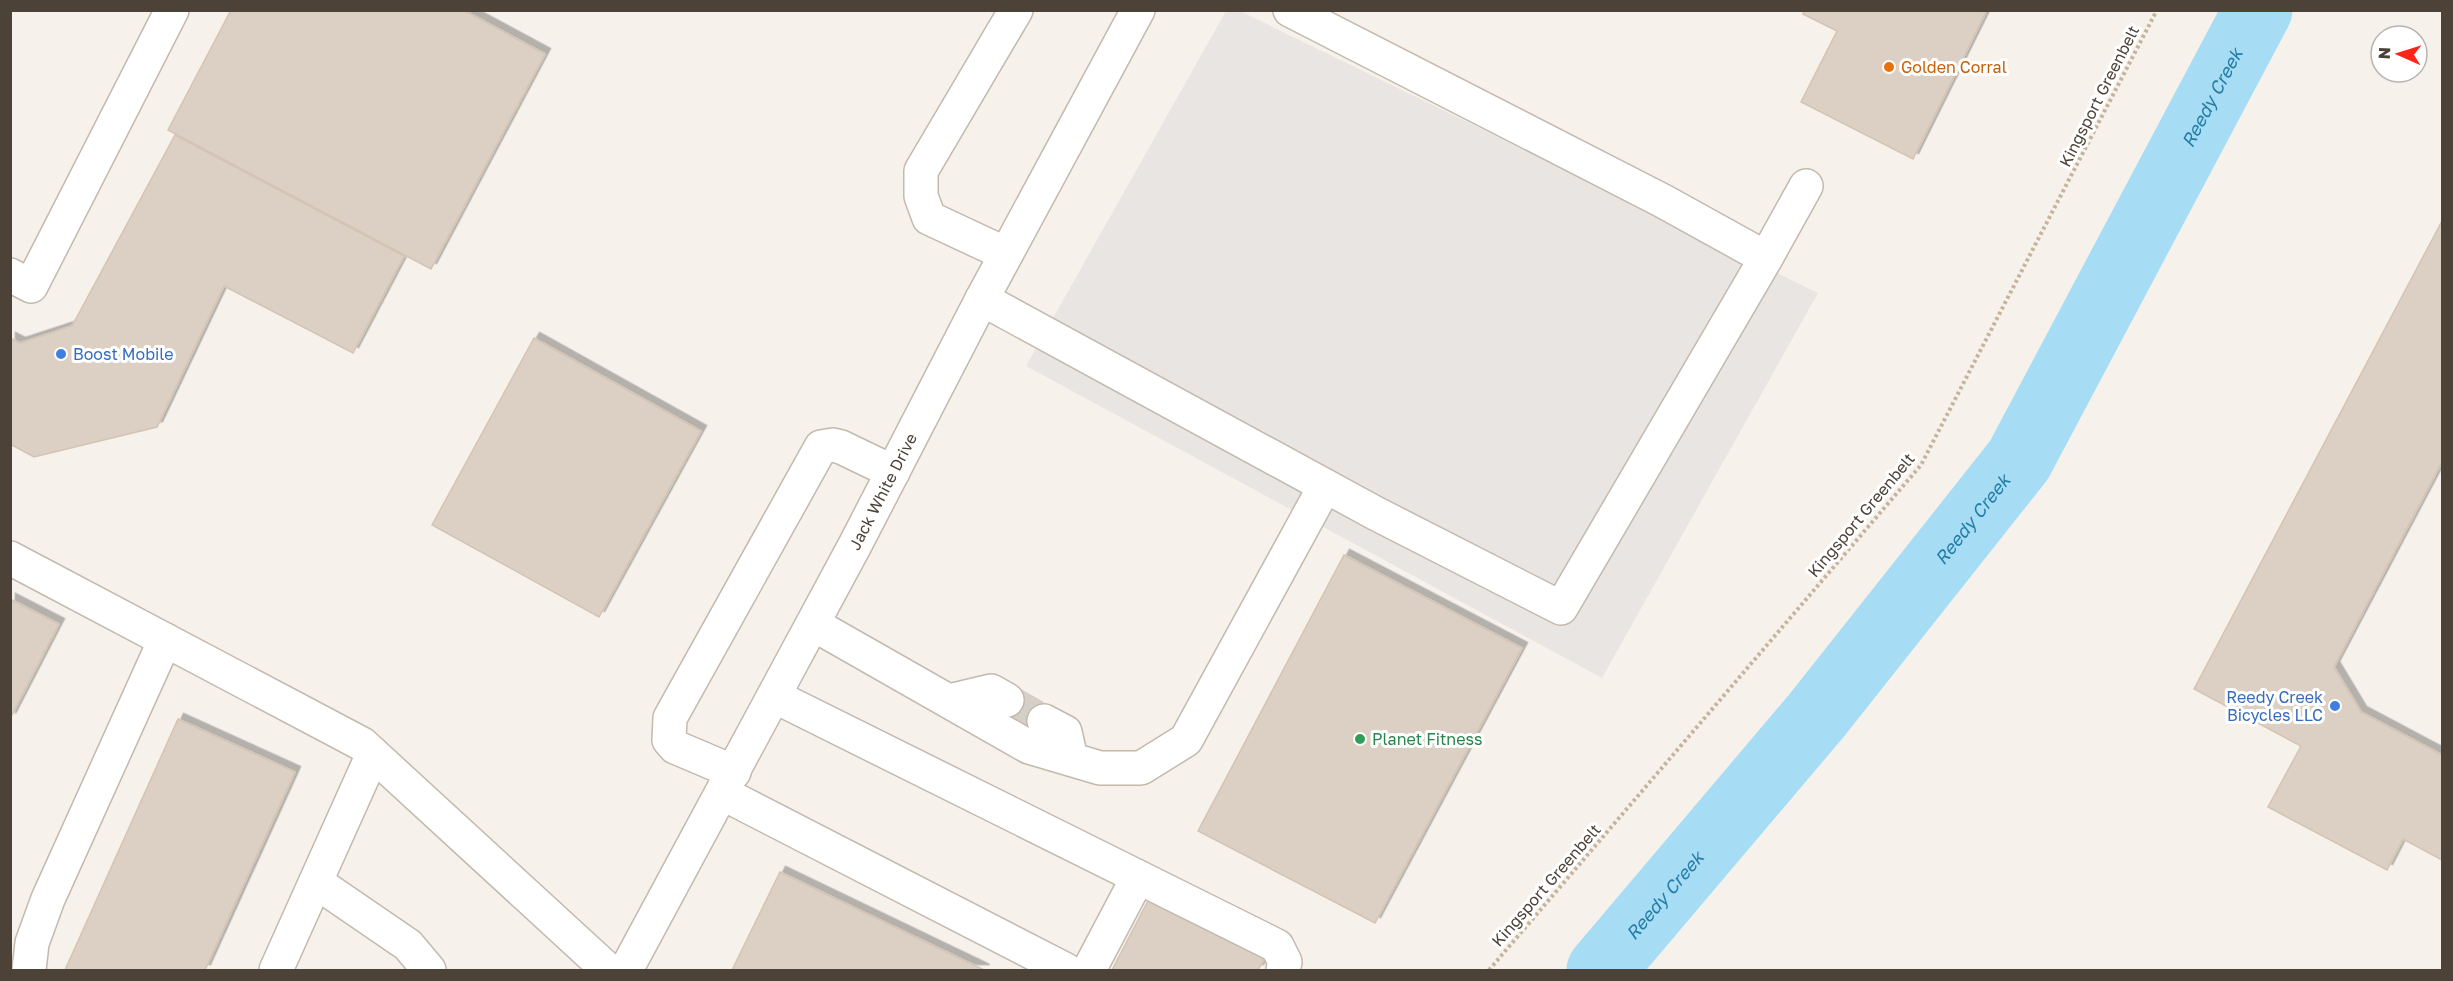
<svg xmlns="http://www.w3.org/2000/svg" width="2453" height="981" viewBox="0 0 2453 981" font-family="'Golos Text',sans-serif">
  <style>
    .parking { fill: #e8e5e3 }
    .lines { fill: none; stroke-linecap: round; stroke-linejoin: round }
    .river { stroke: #a6ddf5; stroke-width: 69 }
    .building { fill: #dccfc3; stroke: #d4c4b3; stroke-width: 1.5; filter: url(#shadow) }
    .minor-tunnel { stroke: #d4cfc7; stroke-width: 33; stroke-dasharray: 33 16; stroke-linecap: butt }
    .minor-casing { stroke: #c3b9ad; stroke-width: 36 }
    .path { stroke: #c6b39d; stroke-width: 4; stroke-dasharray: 3 3; stroke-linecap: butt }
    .minor { stroke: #fff; stroke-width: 33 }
    .food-dot { fill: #e8710a; stroke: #fff; stroke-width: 2 }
    .shop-dot { fill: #3f7fe0; stroke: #fff; stroke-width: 2 }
    .leisure-dot { fill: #2e9e5b; stroke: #fff; stroke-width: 2 }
    .labels { text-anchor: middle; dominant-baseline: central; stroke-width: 6; stroke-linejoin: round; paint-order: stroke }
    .food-label { font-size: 16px; fill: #c56008; stroke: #fff; text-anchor: start }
    .street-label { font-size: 16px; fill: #4c4238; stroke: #fff }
    .shop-label { font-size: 16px; fill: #366cbe; stroke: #fff; text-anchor: start }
    .leisure-label { font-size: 16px; fill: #27864d; stroke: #fff; text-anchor: start }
    .water-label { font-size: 18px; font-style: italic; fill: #257da6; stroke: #fff }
  </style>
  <defs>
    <filter id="shadow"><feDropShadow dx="5.5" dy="-5.5" stdDeviation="0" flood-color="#0004"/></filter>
  </defs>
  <rect width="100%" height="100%" fill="#f6f2eb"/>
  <path class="parking" d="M1226,11H1240L1818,293L1602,678L1026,366Z"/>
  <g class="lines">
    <path class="river" id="s1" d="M1601,970L1817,715L2019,460L2258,10"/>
  </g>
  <path class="building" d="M231,10H463L545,54L431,269L168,130Z
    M1804,10H1987L1913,159L1801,102L1837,31L1803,14Z
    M175,135L404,256L353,353L224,286L157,427L34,457L10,444V338L20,343L72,326Z
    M2442,221V462L2334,667L2361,712L2442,755V860L2403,839L2387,870L2268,807L2301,746L2194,689Z
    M534,338L701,431L599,617L432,525Z
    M1344,555L1522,648L1375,923L1198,831Z
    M10,599L59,624L10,719Z
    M178,719L295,772L205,970H65Z
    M780,872L984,970H732Z
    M1150,897L1269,951L1258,970H1112Z"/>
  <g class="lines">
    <path class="minor-tunnel" d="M1007,700L1044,721"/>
    <defs>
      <g id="minor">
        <path d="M1006,254L929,218L921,196V171L1016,10"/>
        <path d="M1766,258L1806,186"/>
        <path d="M10,275L31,286L172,10"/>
        <path d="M982,299L1375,513L1561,608L1766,258L1663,201L1290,10"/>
        <path d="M10,558L362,744L608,970"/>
        <path d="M813,624L1029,747L1100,768H1141L1186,740L1325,486"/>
        <path d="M774,696L1277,946L1285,962L1283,970"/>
        <path d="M949,701L991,691L1007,700"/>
        <path d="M1044,721L1065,732L1071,759"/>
        <path d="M734,772L675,747L669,740L670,718L821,447L833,445L841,447L893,472"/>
        <path d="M722,793L1066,970"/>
        <path d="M316,882L408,945L429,970"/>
        <path d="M29,970L32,943L48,899L165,640"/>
        <path d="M276,970L373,754"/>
        <path id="s2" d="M626,970L855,545L982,299L1138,10"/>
        <path d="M1089,970L1138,877"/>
      </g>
    </defs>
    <use href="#minor" class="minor-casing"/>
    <path class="path" d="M1489,970L1921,465L2157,10"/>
    <use href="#minor" class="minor"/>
  </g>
  <circle class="food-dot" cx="1889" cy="67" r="6"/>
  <g class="shop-dot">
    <circle cx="61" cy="354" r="6"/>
    <circle cx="2335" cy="706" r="6"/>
  </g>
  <circle class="leisure-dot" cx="1360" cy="739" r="6"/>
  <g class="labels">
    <g class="food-label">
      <text x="1901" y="67">Golden Corral</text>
    </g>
    <g class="street-label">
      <text transform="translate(2099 96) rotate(-63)">Kingsport Greenbelt</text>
      <text stroke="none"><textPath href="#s2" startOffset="543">Jack White Drive</textPath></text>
      <text transform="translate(1861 515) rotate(-50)">Kingsport Greenbelt</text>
      <text transform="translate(1546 885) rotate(-49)">Kingsport Greenbelt</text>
    </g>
    <g class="shop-label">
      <text x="73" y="354">Boost Mobile</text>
      <text x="2323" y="697" text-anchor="end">Reedy Creek<tspan x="2323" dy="18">Bicycles LLC</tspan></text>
    </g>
    <g class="leisure-label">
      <text x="1372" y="739">Planet Fitness</text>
    </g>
    <g class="water-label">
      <text stroke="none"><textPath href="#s1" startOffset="1070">Reedy Creek</textPath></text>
      <text stroke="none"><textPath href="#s1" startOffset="584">Reedy Creek</textPath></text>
      <text stroke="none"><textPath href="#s1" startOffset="98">Reedy Creek</textPath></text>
    </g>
  </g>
  <rect width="2453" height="981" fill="none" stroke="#4c4238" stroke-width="24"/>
  <g transform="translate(2399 54) rotate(273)"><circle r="28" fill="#ffffff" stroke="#b7b3af" stroke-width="1.5"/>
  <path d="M0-4.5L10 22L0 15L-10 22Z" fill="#ff241a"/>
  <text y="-9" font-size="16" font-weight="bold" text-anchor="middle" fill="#4c4238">N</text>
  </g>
</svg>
